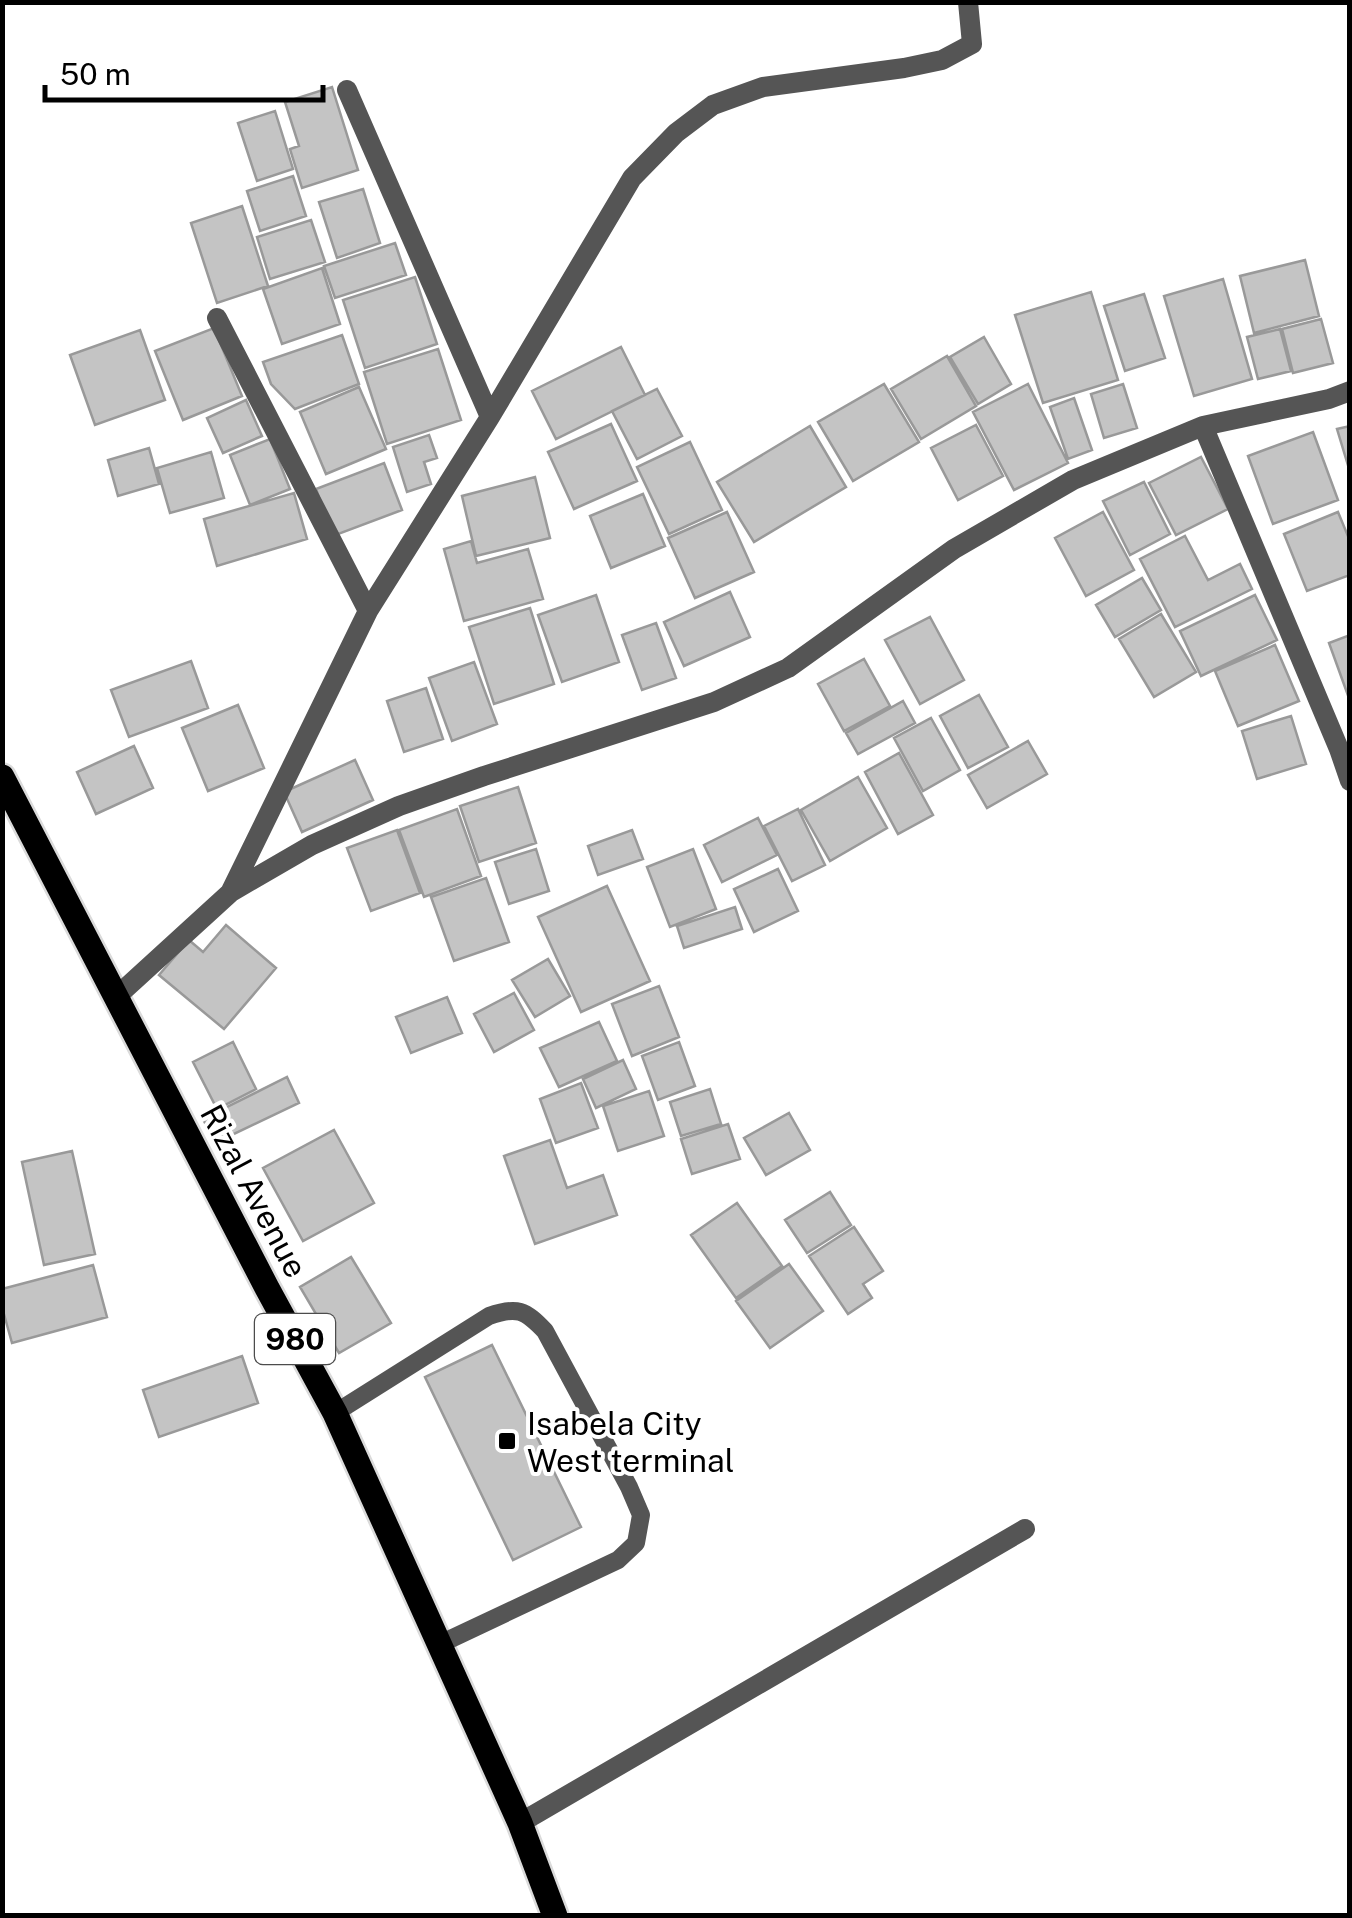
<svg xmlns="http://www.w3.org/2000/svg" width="1352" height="1918" viewBox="0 0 1352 1918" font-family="'Public Sans',sans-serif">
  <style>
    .building { fill: #c4c4c4; stroke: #999; stroke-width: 2.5 }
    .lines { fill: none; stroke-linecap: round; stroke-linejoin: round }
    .primary-casing { stroke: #dbdbdb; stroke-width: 30 }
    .lane { stroke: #555; stroke-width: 18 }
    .street { stroke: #555; stroke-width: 20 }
    .primary { stroke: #000; stroke-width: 25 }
    .poi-dot { fill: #000; stroke: #fff; stroke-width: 4 }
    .labels { text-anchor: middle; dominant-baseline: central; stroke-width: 8; stroke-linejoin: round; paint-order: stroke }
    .shield { fill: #fff; stroke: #4c4c4c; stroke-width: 2.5 }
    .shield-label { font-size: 30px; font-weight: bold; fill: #000 }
    .street-label { font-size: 32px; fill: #000; stroke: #fff }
    .poi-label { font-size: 32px; fill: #000; stroke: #fff; text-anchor: start }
  </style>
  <rect width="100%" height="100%" fill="#fff"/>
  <path class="building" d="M332,87L358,170L302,188L290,149L299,146L285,102Z
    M275,111L293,169L257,181L238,123Z
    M293,176L306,216L260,231L247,191Z
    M363,189L380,243L337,258L319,202Z
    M242,206L268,286L217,303L191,223Z
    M311,220L325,262L270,279L257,237Z
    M395,243L406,275L335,298L324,266Z
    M1305,260L1319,316L1254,333L1240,276Z
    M322,268L340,324L282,344L263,289Z
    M415,277L437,344L365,368L343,300Z
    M1223,279L1252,379L1194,396L1164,296Z
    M1091,292L1118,380L1043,403L1015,315Z
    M1144,294L1165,358L1125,371L1104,306Z
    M1321,319L1333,363L1293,373L1282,329Z
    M214,328L242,396L183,420L155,351Z
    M1280,329L1291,371L1258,379L1247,337Z
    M140,330L165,400L95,425L70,355Z
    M342,335L359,384L295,409L271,384L263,362Z
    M984,337L1011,384L978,404L950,357Z
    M621,347L645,395L556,439L532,391Z
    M438,349L461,420L387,444L364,372Z
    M947,356L976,406L921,439L891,389Z
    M884,384L919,442L853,481L818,422Z
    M1028,384L1068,463L1014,490L973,412Z
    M1123,384L1137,428L1104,438L1091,394Z
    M359,387L386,449L326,474L300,412Z
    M657,389L682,436L637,459L612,411Z
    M1074,398L1092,450L1068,459L1050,407Z
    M246,400L262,436L223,453L207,418Z
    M611,424L637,481L574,509L548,452Z
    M976,425L1003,476L958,500L931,448Z
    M810,426L846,487L754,542L717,482Z
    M1350,426V472L1337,429Z
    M1313,432L1338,500L1273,524L1248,456Z
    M429,435L437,458L424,462L431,484L407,492L393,447Z
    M270,439L290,489L250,505L230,455Z
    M690,442L722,510L669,534L637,467Z
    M149,448L159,484L118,496L108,460Z
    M211,452L224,498L170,513L157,468Z
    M1201,457L1228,509L1176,535L1149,483Z
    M384,463L402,510L333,536L316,489Z
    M535,477L550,538L476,556L462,496Z
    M1144,482L1170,534L1130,555L1103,501Z
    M294,493L307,539L217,566L204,519Z
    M643,494L665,546L611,568L590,516Z
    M727,512L754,572L695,598L668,538Z
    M1103,512L1134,570L1086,596L1055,538Z
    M1338,512L1350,541V575L1307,591L1284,534Z
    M1185,536L1208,580L1240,564L1252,589L1175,627L1140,559Z
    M471,541L477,563L528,549L543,599L464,621L444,549Z
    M1142,578L1161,610L1115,637L1096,605Z
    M730,592L750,637L684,666L664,622Z
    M596,595L619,662L562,682L538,615Z
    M1255,595L1277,640L1201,676L1180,631Z
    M530,608L554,684L494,704L469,627Z
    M1161,614L1196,672L1154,697L1119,639Z
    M930,617L964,680L920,704L885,640Z
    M656,623L676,678L642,690L622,635Z
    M1350,635V701L1329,643Z
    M1275,645L1299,701L1238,726L1215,671Z
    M864,659L890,706L844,731L818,684Z
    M191,661L208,708L129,737L111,690Z
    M474,662L497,724L452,741L429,678Z
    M426,688L443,739L404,752L387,701Z
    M979,695L1008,747L968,768L940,716Z
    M903,701L915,723L858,754L846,733Z
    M238,705L264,768L208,791L182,728Z
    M1291,716L1306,764L1257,779L1242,731Z
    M931,718L960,770L923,791L894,738Z
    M1028,741L1047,774L987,808L968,775Z
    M134,746L153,788L96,814L77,772Z
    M899,753L933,815L898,834L865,772Z
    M355,760L373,800L302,832L284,792Z
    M858,777L887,828L830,861L801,810Z
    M518,787L536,843L479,862L460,806Z
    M457,809L481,876L424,897L399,830Z
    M798,809L825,865L792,881L764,826Z
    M758,818L777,855L722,882L704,845Z
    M397,830L420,893L371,911L347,848Z
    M632,830L643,859L598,875L588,846Z
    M536,849L549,891L509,904L495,862Z
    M693,849L716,909L670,927L647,867Z
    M778,869L798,911L754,932L734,889Z
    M486,878L509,942L454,961L431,897Z
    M607,886L650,981L581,1012L538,917Z
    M735,907L742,929L684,948L677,926Z
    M226,925L276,968L224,1029L159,975L189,940L203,952Z
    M548,959L570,996L535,1017L512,980Z
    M659,986L679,1037L632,1056L612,1004Z
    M514,993L534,1030L494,1052L474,1014Z
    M447,997L462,1033L411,1053L396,1017Z
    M599,1022L617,1061L559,1087L540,1048Z
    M233,1042L256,1089L217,1109L193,1062Z
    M679,1042L695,1086L658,1100L642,1056Z
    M623,1060L636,1089L596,1108L583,1079Z
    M287,1077L299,1103L215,1143L203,1119Z
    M581,1083L598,1128L556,1143L540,1099Z
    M710,1089L721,1124L681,1136L670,1102Z
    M649,1091L664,1136L618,1151L603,1106Z
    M789,1113L810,1150L766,1175L744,1138Z
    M728,1124L740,1159L692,1174L681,1139Z
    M334,1130L374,1203L303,1241L263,1168Z
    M550,1140L567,1188L603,1175L617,1215L535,1244L504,1156Z
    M72,1151L95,1254L44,1265L22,1162Z
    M830,1192L851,1225L807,1253L785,1220Z
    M737,1203L782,1266L736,1298L691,1235Z
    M854,1227L883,1271L863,1284L872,1298L848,1314L809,1256Z
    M351,1257L391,1323L339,1353L300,1287Z
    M789,1264L823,1311L770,1348L736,1301Z
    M93,1265L107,1317L12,1343L2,1307V1289Z
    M492,1345L581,1527L513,1560L425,1377Z
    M242,1356L258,1403L159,1437L143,1390Z"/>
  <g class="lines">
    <defs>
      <path id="primary" d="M2,777L267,1288L335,1413L520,1823L555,1916"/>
    </defs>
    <use href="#primary" class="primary-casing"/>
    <path class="lane" d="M335,1413L489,1316C517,1306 525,1310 545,1331L629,1487L641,1515L636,1543L618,1560L440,1644"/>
    <path class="street" d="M347,90L490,417
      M217,318L368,611
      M1203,426L1339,749L1350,781
      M231,891L368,611L490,417L632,178L676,133L713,105L763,87L904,68L942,60L972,44L968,2
      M116,997L231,892L312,845L399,806L484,776L714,702L788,668L954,549L1073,480L1203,426L1329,399L1350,391
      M520,1823L1025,1529"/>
    <use href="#primary" class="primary"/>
  </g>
  <rect class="poi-dot" x="497" y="1431" width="20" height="20" rx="5"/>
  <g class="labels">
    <rect class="shield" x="255" y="1314" width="80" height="50" rx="8"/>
    <g class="shield-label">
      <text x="295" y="1339">980</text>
    </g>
    <g class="street-label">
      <text transform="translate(254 1191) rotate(62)">Rizal Avenue</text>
    </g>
    <g class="poi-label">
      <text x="527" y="1423">Isabela City<tspan x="527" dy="37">West terminal</tspan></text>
    </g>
  </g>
  <rect width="1352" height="1918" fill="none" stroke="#000000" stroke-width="10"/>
  <path d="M45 85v15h278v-15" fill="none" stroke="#000000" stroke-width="5"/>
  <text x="60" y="85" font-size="30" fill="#000000" stroke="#ffffff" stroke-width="8" paint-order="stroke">50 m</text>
</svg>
